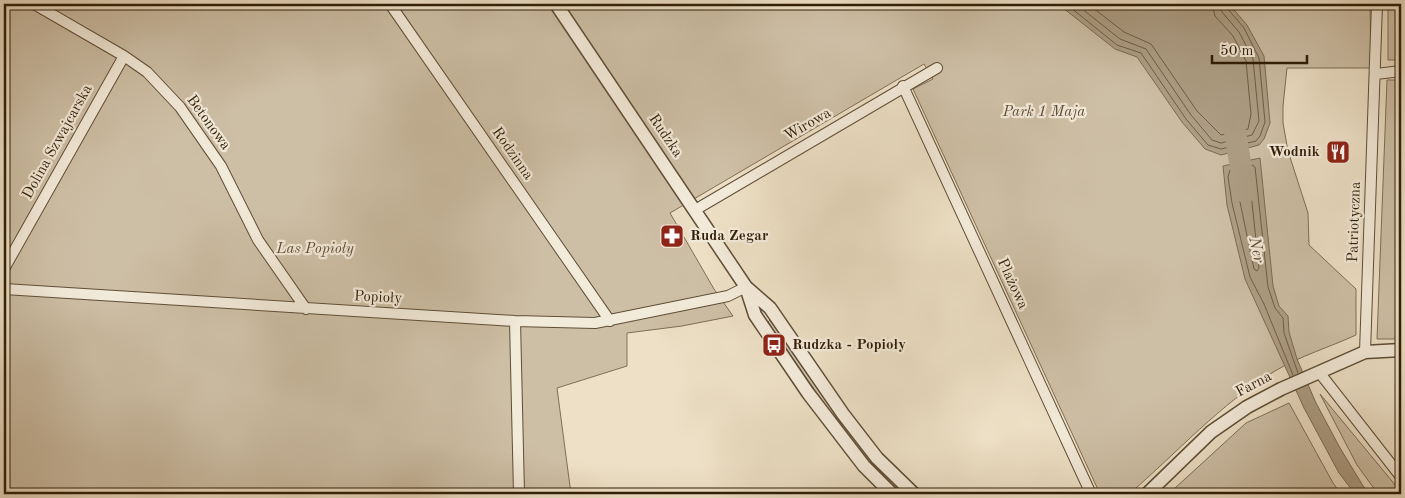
<svg xmlns="http://www.w3.org/2000/svg" width="1405" height="498" viewBox="0 0 1405 498" font-family="'Old Standard TT',serif">
  <style>
    .green { fill: #cdbfa6; stroke: #7e6e56 }
    .water { fill: #ad9e85; stroke: #7b6b53 }
    .lines { fill: none; stroke-linecap: round; stroke-linejoin: round }
    .shore { stroke: #6e5e46; stroke-width: 1 }
    .river { stroke: #ad9e85; stroke-width: 22 }
    .minor-casing { stroke: #5f4e37; stroke-width: 12 }
    .tertiary-casing { stroke: #5f4e37; stroke-width: 15 }
    .minor { stroke: #f3ebda; stroke-width: 10 }
    .tertiary { stroke: #f3ebda; stroke-width: 12 }
    .labels { text-anchor: middle; dominant-baseline: central; stroke-width: 4.5; stroke-linejoin: round; paint-order: stroke }
    .park-label { font-size: 15px; font-style: italic; fill: #5f4e37; stroke: #f3ebda }
    .street-label { font-size: 15px; fill: #301e07; stroke: #f3ebda }
    .poi-label { font-size: 15px; font-weight: bold; fill: #301e07; stroke: #f3ebda; text-anchor: start }
    .water-label { font-size: 16px; font-style: italic; fill: #5c4b33; stroke: #f3ebda }
  </style>
  <rect width="100%" height="100%" fill="#ede0c6"/>
  <filter id="stains"><feTurbulence type="fractalNoise" baseFrequency=".004" numOctaves="4"/><feColorMatrix values="0 0 0 0 .2 0 0 0 0 .09 0 0 0 0 .02 0 0 0 .5 -.17"/></filter>
  <radialGradient id="worn" r=".72"><stop offset=".6" stop-color="#630" stop-opacity="0"/><stop offset="1" stop-color="#630" stop-opacity=".3"/></radialGradient>
  <!-- green -->
  <path class="green" d="M4,4H1370L1371,68H1287L1283,106V123L1288,151L1308,213L1309,245L1356,289V335C1330,347 1300,356 1275,371C1220,404 1177,453 1129,494H1100L913,89L933,79L924,64L670,213L714,289L733,316L682,326L627,333V366L557,388L571,494H4Z
    M1388,4H1401V60H1388Z
    M1387,80H1401V339H1377Z
    M770,320C813,383 852,441 906,494H902C849,444 809,382 768,322Z
    M1320,394L1401,492V494H1378L1357,465Z
    M1289,403L1333,483L1341,494H1177L1174,489L1246,423Z"/>
  <!-- water -->
  <path class="water" d="M1058,4H1229L1247,25L1264,56L1270,123L1264,139L1259,145L1221,155L1205,149L1182,122L1137,57L1115,49Z
    M1260,158L1273,286L1279,306L1288,316L1289,332L1297,359L1316,403L1340,448L1368,494H1355L1339,473L1304,408L1245,279L1227,205L1223,166Z"/>
  <g class="lines">
    <!-- shore -->
    <path class="shore" d="M1066,4L1117,45L1141,53L1186,119L1208,145L1221,149L1256,141L1260,136L1265,122L1259,58L1244,28L1227,8L1226,4
      M1076,4L1120,39L1146,49L1191,115L1212,140L1221,143L1252,135L1259,121L1253,59L1239,32L1222,12L1220,4
      M1088,4L1124,32L1151,44L1197,111L1221,135L1248,129L1251,114L1246,61L1233,36L1215,16L1212,4
      M1247,172L1249,175L1259,268L1257,271L1254,269L1235,178L1236,175Z
      M1293,375L1264,304L1250,277L1232,203L1228,177L1230,170L1252,165L1255,167L1268,287L1275,308L1283,318L1284,333L1298,373"/>
    <!-- river -->
    <path class="river" d="M1233,120L1245,192"/>
    <!-- minor casing -->
    <g class="minor-casing">
      <path id="minor" d="M34,4L124,56L147,72L180,107L221,166L258,240L306,309
        M390,4L610,321
        M1376,74L1401,71
        M903,86L1091,494
        M695,210L937,68
        M4,269L124,56
        M4,289L515,321L595,323L728,296L746,287
        M515,321L519,494
        M1365,352L1377,4
        M1319,372L1401,477"/>
    </g>
    <!-- tertiary casing -->
    <g class="tertiary-casing">
      <path id="tertiary" d="M556,4L746,287L770,308L843,414L877,458L914,494
        M746,287L755,315L808,393L864,466L892,494
        M1147,494L1211,432L1247,407L1281,389L1365,352L1401,350"/>
    </g>
    <!-- minor -->
    <use href="#minor" class="minor"/>
    <!-- tertiary -->
    <use href="#tertiary" class="tertiary"/>
  </g>
  <!-- icons -->
  <defs>
    <g id="restaurant-square" transform="scale(1.25)"><rect x="-9" y="-9" width="18" height="18" rx="4" fill="#8f2418" stroke="#f3ebda"/><path d="M-5-6h1v4h1v-4h1v4h1v-4h1v5L-1.5 .5V6h-2V.5L-5-1ZM5-6V6H3V1.5H1.5Q1.5-4 5-6Z" fill="#fff"/></g>
    <g id="pharmacy-square" transform="scale(1.25)"><rect x="-9" y="-9" width="18" height="18" rx="4" fill="#8f2418" stroke="#f3ebda"/><path d="M-2-6h4v4h4v4h-4v4h-4v-4h-4v-4h4Z" fill="#fff"/></g>
    <g id="bus-square" transform="scale(1.25)"><rect x="-9" y="-9" width="18" height="18" rx="4" fill="#8f2418" stroke="#f3ebda"/><path d="M-5-6H5V4H4V6H2V4H-2V6H-4V4H-5ZM-3.5-4V0h7V-4ZM-3.5 1.2v1.5H-2V1.2ZM2 1.2v1.5H3.5V1.2Z" fill="#fff"/></g>
  </defs>
  <g fill-rule="evenodd">
    <use href="#restaurant-square" x="1338" y="152"/>
    <use href="#pharmacy-square" x="672" y="236"/>
    <use href="#bus-square" x="774" y="345"/>
  </g>
  <g class="labels">
    <!-- park labels -->
    <g class="park-label">
      <text x="1044" y="112">Park 1 Maja</text>
      <text x="315" y="249">Las Popioły</text>
    </g>
    <!-- street labels -->
    <g class="street-label">
      <text transform="translate(208 123) rotate(54)">Betonowa</text>
      <text transform="translate(808 125) rotate(-30)">Wirowa</text>
      <text transform="translate(665 136) rotate(56)">Rudzka</text>
      <text transform="translate(58 142) rotate(-61)">Dolina Szwajcarska</text>
      <text transform="translate(512 154) rotate(55)">Rodzinna</text>
      <text transform="translate(1355 222) rotate(-88)">Patriotyczna</text>
      <text transform="translate(1012 284) rotate(65)">Plażowa</text>
      <text transform="translate(378 298) rotate(3)">Popioły</text>
      <text transform="translate(1254 385) rotate(-28)">Farna</text>
    </g>
    <!-- poi labels -->
    <g class="poi-label">
      <text x="1320" y="152" text-anchor="end">Wodnik</text>
      <text x="690" y="236">Ruda Zegar</text>
      <text x="792" y="345">Rudzka - Popioły</text>
    </g>
    <!-- water labels -->
    <g class="water-label">
      <text transform="translate(1256 250) rotate(78)">Ner</text>
    </g>
  </g>
  <!-- margin -->
  <rect width="1405" height="498" fill="none" stroke="#ede0c6" stroke-width="20"/>
  <rect x="5" y="5" width="1395" height="488" fill="none" stroke="#301e07" stroke-width="2.5"/>
  <rect x="10" y="10" width="1385" height="478" fill="none" stroke="#301e07"/>
  <!-- scale -->
  <path d="M1212 55v8h95v-8" fill="none" stroke="#301e07" stroke-width="2.5"/>
  <text x="1220" y="55" font-size="15" fill="#301e07" stroke="#f3ebda" stroke-width="4" paint-order="stroke">50 m</text>
  <rect width="100%" height="100%" filter="url(#stains)"/>
  <rect width="100%" height="100%" fill="url(#worn)"/>
</svg>
